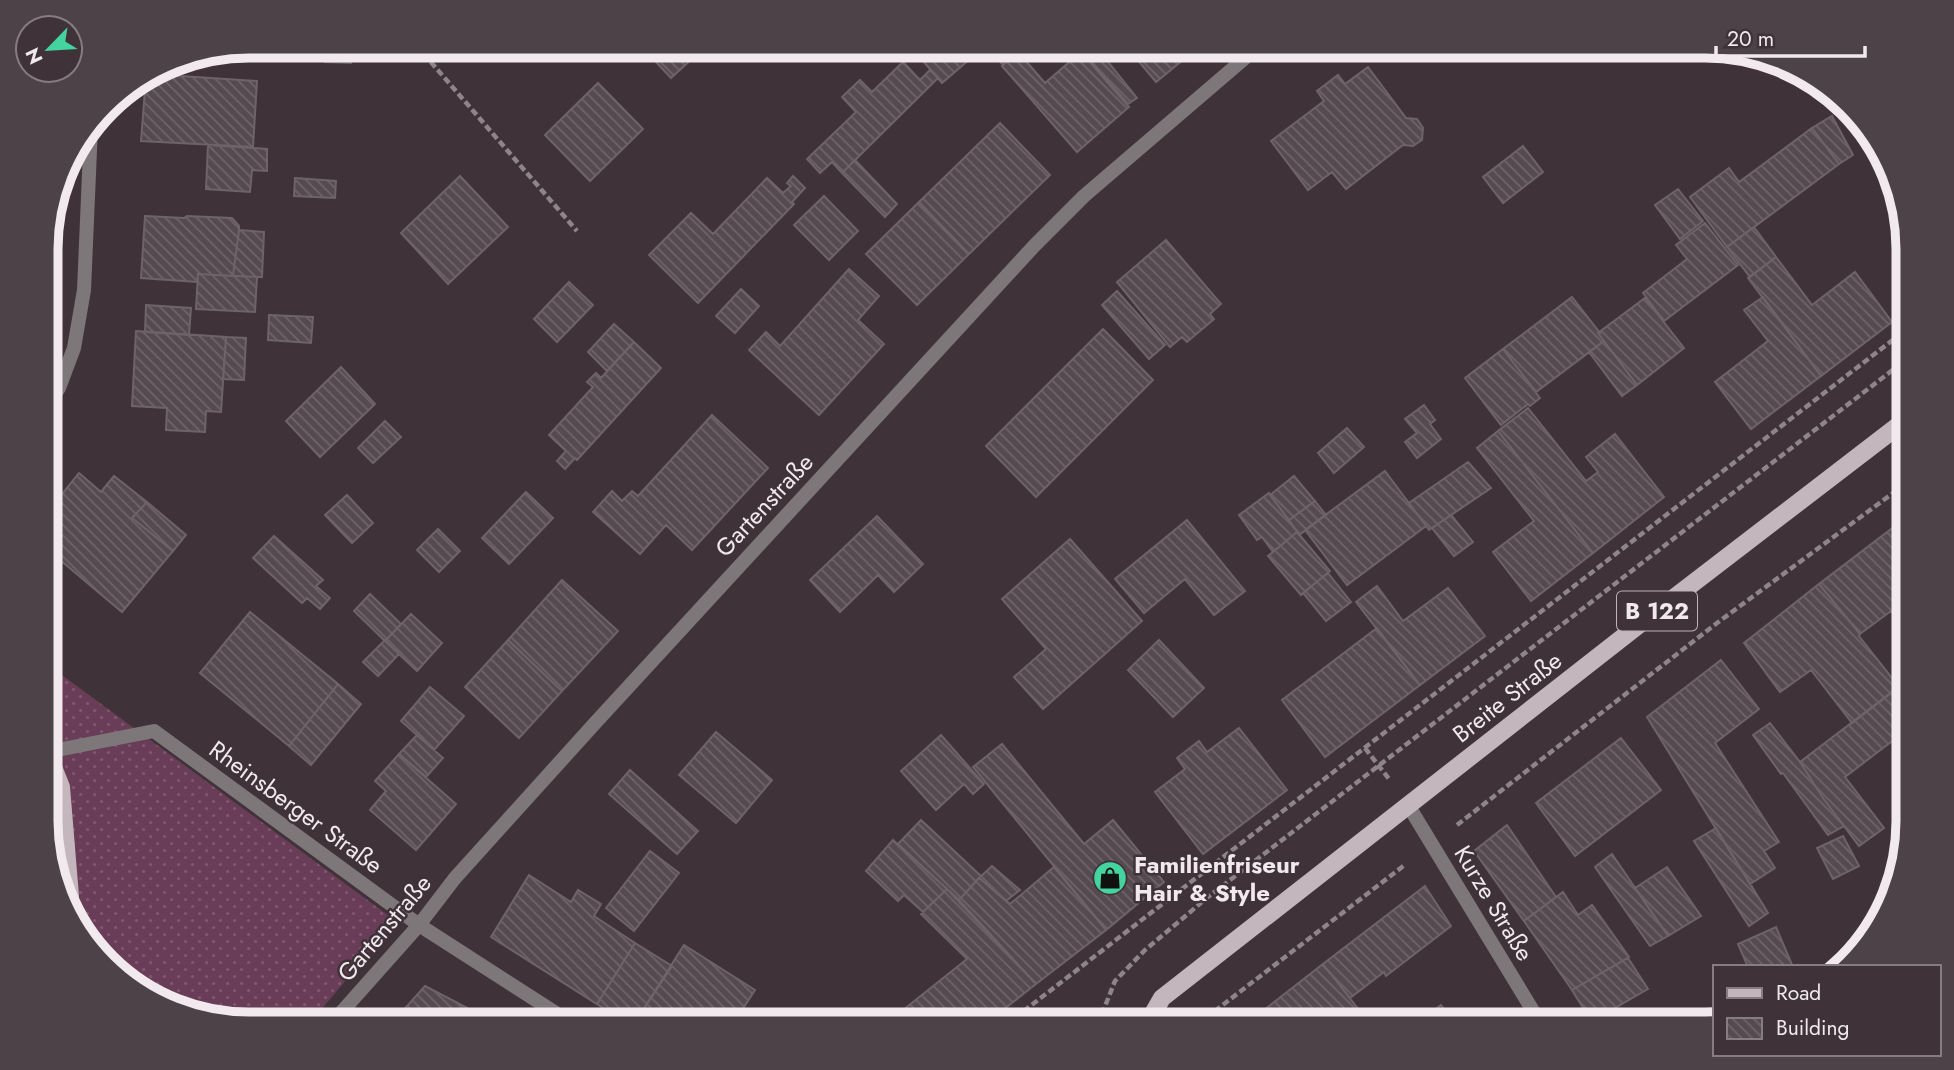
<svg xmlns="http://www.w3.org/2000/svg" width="1954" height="1070" viewBox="0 0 1954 1070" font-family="Jost,sans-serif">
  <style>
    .grass { fill: url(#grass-dots) }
    .building { fill: url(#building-back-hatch); stroke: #6f6269; stroke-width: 2 }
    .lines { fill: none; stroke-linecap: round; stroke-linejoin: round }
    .path { stroke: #8e8489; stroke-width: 4.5; stroke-dasharray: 7 3.5; stroke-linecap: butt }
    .service { stroke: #7d777a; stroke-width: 14 }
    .minor { stroke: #7d777a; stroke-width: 14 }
    .primary { stroke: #c3b6bd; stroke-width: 18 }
    .labels { text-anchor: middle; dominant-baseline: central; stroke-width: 5; stroke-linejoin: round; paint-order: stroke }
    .shield { fill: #3f3339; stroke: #bcb2b7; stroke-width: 2 }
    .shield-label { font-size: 23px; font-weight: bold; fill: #f1e9ed }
    .street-label { font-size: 24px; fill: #f1e9ed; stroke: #3f3339 }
    .poi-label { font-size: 24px; font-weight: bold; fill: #f1e9ed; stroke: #3f3339; text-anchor: start }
    .rim { fill: none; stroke: #f1e9ed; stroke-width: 9 }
  </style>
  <defs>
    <pattern id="grass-dots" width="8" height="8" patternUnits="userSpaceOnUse" patternTransform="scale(1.75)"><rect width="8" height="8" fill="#693c57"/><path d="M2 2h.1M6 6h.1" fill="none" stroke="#7f586f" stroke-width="1.8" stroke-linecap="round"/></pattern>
    <pattern id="building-back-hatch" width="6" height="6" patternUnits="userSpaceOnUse" patternTransform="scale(1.75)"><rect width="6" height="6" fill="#564a51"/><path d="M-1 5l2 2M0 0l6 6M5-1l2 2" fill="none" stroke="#6f646a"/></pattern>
  </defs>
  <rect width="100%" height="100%" fill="#3f3339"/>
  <!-- grass -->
  <path class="grass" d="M47,664L396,921L309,1024H249L158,1003L80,935L75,921L77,899L69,785L47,725Z"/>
  <!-- building -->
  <path class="building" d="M326,46H351V63L325,62Z
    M641,46H706L671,78Z
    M910,46H985L942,83Z
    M986,46H1020L1022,48L1003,65Z
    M1126,46H1200L1156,82Z
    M243,47L242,58L206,55V54Z
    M1018,52L1045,83L1081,52L1129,107L1077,152L1002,66Z
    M1101,53L1137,98L1128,104L1091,61Z
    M903,62L920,80L930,70L938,78L842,173L832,162L820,173L807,159L856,112L842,97L860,80L872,92Z
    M1368,67L1406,118L1417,119L1423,128L1422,140L1413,146L1403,145L1346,189L1332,172L1308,190L1271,141L1324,101L1317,91L1338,75L1345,84Z
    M150,74L257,81L253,147L141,141L146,77Z
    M598,83L643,129L590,181L545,135Z
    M1832,116L1853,155L1839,164L1812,128Z
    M1854,117L1874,135L1884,162L1879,165Z
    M1000,123L1050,175L969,254L919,202Z
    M1812,128L1839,164L1727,247L1690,197L1729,168L1739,182Z
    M208,145L267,149V171L252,170L250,192L206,189Z
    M1523,146L1543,172L1503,203L1483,177Z
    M855,160L897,204L885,217L842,173Z
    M460,176L508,227L448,284L401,233Z
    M793,176L805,188L792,202L794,204L698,303L649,255L691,213L713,234L767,178L783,193L791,186L787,183Z
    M295,178L336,181L335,198L294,196Z
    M1678,189L1703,221L1680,239L1655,205Z
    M824,196L858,231L829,260L794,225Z
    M919,202L969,254L917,305L866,254Z
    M145,216L184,218L187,216L232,218L239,226V230L233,276L198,274L197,282L141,278Z
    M1705,223L1738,265L1664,321L1643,293L1687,259L1676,245Z
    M1754,227L1776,257L1750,277L1727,247Z
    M239,230L264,232L262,277L233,276Z
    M1166,240L1221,304L1210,314L1214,319L1187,342L1182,337L1170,347L1117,282Z
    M1776,257L1812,305L1855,272L1892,322L1821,376L1748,278Z
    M849,269L879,296L858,320L884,344L819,415L749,350L766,332L780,346Z
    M198,274L257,277L255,312L196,309Z
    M569,282L593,305L557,342L534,319Z
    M741,289L759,306L735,333L716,316Z
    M1117,291L1165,345L1149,359L1102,305Z
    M1572,297L1600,333H1598L1604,341L1536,392L1503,349Z
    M1763,297L1821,376L1751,429L1715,382L1768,341L1744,310Z
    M1645,298L1684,348L1637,385L1598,333Z
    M146,305L191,308L189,335L145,332Z
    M269,315L313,317L311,343L268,340Z
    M614,324L634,342L607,371L588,352Z
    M1103,329L1153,380L1036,497L986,446Z
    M136,331L226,337L221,412L206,411L205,432L166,430L167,408L132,406Z
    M226,337L246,338L244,380L223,379Z
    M1604,341L1637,385L1622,396L1589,352Z
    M634,342L661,368L577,460L575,458L565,469L557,461L566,451L549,435L593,387L587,382L596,373L601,378Z
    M1503,349L1540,398L1530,406L1528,404L1501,425L1465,378Z
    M341,367L375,404L320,457L286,421Z
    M1424,405L1435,420L1430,424L1441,439L1417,458L1405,442L1417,433L1405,419Z
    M1528,408L1586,481L1598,472L1586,457L1615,434L1664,497L1593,553L1498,431Z
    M712,415L768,468L692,550L666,525L640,554L593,512L612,491L622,501L632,491L638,496Z
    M385,421L401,437L373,463L358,448Z
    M1347,428L1364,447L1334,473L1318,453Z
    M1498,431L1593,553L1531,601L1493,552L1534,521L1477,448Z
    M1468,462L1491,488L1429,530L1409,503Z
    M1385,471L1426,526L1347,585L1305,530Z
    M79,473L101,492L114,476L147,502L132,518L173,551L122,612L47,549V513Z
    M1294,476L1315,501L1289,520L1270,495Z
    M526,492L553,518L509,564L482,538Z
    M1269,493L1297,532L1273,552L1262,537L1257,540L1239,515Z
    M347,495L373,523L352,543L325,515Z
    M1315,501L1326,515L1299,535L1289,520Z
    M147,502L186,535L173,551L132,518Z
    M1451,515L1473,542L1454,556L1432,528Z
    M877,516L923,564L894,592L878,575L840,612L810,580Z
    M1187,520L1245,591L1214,615L1185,579L1144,613L1115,579Z
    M1903,520L1908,526V626L1905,628L1891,611L1860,634L1819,584Z
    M438,529L460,551L439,572L417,550Z
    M1297,532L1330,571L1301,595L1268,556Z
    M274,536L323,580L316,586L330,598L320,609L307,598L302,603L253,558Z
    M1070,539L1142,621L1043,709L1014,677L1046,649L1002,599Z
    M1328,573L1351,602L1326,621L1303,593Z
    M562,580L618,631L562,691L508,640Z
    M1819,584L1860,634L1859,636L1899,687L1852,723L1811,670L1780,692L1744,643Z
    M1377,586L1403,621L1448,588L1485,636L1420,685L1356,602Z
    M370,594L401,624L385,641L354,611Z
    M250,612L338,684L289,746L200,673Z
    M411,614L442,643L417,671L385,641Z
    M1377,628L1420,685L1325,757L1282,700Z
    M385,640L399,654L378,676L363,662Z
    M508,640L562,691L519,738L465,687Z
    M1159,640L1204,688L1173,717L1128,670Z
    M1721,660L1759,709L1715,743L1779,842L1764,851L1775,868L1750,884L1647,717Z
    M338,684L361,704L311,765L289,746Z
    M1901,685L1908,694V729L1845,777L1884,828L1859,846L1823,798L1800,762Z
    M430,687L464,716L434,750L401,721Z
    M1770,723L1800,762L1823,798L1844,826L1828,835L1783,773L1781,774L1753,735Z
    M1239,728L1287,790L1203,854L1155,792L1185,769L1177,758L1199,741L1207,752Z
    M716,732L772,780L736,823L679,775Z
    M417,735L443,758L426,777L399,754Z
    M941,735L984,784L973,794L964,784L936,810L901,771Z
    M1621,738L1661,790L1575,856L1536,803Z
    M1002,744L1084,844L1113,820L1164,882L1106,930L973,767Z
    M399,754L456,804L416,850L370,810L386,791L375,781Z
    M630,770L698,831L677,854L609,794Z
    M921,820L981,876L959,900L898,844Z
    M1507,825L1556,897L1524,921L1474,851Z
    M1716,828L1768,913L1749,926L1694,841Z
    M1843,836L1859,866L1833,879L1817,848Z
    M893,840L947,889L923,912L904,895L898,901L866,871Z
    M650,851L679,873L634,931L606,908Z
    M1612,854L1668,936L1650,946L1595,867Z
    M992,866L1020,890L1006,901L979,878Z
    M1054,867L1106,930L1036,984L959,900L979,878L1010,904Z
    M1667,867L1701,916L1668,936L1635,888Z
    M529,875L571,902L578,890L601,904L594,916L635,943L597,1004L491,937Z
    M1425,886L1451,926L1386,976L1384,972L1350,998L1323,964Z
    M947,889L1036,984L985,1024H909L898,1014L967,959L921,914Z
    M1563,892L1578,915L1592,905L1629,957L1572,990L1524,921Z
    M1776,927L1793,967H1748L1738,944Z
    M635,943L672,966L634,1024H628L597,1004Z
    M684,945L755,990L733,1024H634Z
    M1628,958L1648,989L1594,1020L1592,1018L1590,1019L1572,990Z
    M1323,964L1370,1024H1246Z
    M425,986L498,1024H391Z
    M1441,1005L1456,1024H1430L1425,1018Z"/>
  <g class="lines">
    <!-- path -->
    <path class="path" d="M417,46L577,231
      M1365,748L1389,779
      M1457,825L1717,623L1908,482
      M1007,1024L1907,329
      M1098,1024L1115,981L1145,950L1208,897L1907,359
      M1198,1024L1406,864"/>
    <!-- service -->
    <path class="service" d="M1408,805L1541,1024
      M419,925L573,1024"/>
    <!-- minor -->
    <path class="minor" d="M46,408L59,388L74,348L84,290L91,127
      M47,752L154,731L419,925
      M331,1024L419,925L455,878L596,722L1034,246L1084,196L1259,46"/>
    <!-- primary -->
    <path class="primary" d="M47,752L61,787L70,896L69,905
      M1147,1024L1162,998L1636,627L1907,419"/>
  </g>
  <!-- icons -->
  <defs>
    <g id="shop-disc" transform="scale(1.75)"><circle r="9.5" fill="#44d49f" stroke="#3f3339"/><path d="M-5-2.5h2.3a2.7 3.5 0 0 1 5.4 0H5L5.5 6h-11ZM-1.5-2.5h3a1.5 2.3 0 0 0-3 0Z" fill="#111"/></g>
  </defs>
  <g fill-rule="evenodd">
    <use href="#shop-disc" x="1110" y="878"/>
  </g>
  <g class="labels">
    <!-- shield labels -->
    <rect class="shield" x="1617" y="591.5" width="80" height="39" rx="5"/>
    <g class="shield-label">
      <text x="1657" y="611">B 122</text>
    </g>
    <!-- street labels -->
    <g class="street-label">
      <text transform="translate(764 505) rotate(-47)">Gartenstraße</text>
      <text transform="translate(1507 697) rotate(-38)">Breite Straße</text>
      <text transform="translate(296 807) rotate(36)">Rheinsberger Straße</text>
      <text transform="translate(1494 903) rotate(59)">Kurze Straße</text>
      <text transform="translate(384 928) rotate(-50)">Gartenstraße</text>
    </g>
    <!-- poi labels -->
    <g class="poi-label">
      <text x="1134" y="864">Familienfriseur<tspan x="1134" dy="28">Hair &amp; Style</tspan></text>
    </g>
  </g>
  <!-- crop -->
  <path d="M0 0H1954V1070H0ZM249 58H1705A191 191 0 0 1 1896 249V821A191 191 0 0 1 1705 1012H249A191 191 0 0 1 58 821V249A191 191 0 0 1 249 58Z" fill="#4d4247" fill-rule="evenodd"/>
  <path class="rim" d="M249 58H1705A191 191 0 0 1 1896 249V821A191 191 0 0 1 1705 1012H249A191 191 0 0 1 58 821V249A191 191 0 0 1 249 58Z"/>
  <!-- legend -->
  <rect x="1713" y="965" width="228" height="91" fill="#3f3339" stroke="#867c81" stroke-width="2"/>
  <rect x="1727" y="988" width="35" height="10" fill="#c3b6bd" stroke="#867c81" stroke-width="2"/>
  <text x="1776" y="1000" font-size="21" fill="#f1e9ed">Road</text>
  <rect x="1727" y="1018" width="35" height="21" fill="url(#building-back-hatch)" stroke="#867c81" stroke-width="2"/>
  <text x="1776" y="1035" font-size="21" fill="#f1e9ed">Building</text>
  <!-- north arrow -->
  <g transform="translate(49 49) rotate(245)"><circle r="33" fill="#3f3339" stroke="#867c81" stroke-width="2"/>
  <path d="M0-5L12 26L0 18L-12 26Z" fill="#44d49f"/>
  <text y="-10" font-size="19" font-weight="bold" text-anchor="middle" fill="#f1e9ed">N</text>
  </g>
  <!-- scale -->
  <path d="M1716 46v10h149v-10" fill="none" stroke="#f1e9ed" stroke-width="3.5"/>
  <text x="1727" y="46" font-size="21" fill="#f1e9ed" stroke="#3f3339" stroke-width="5" paint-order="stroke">20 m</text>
</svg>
